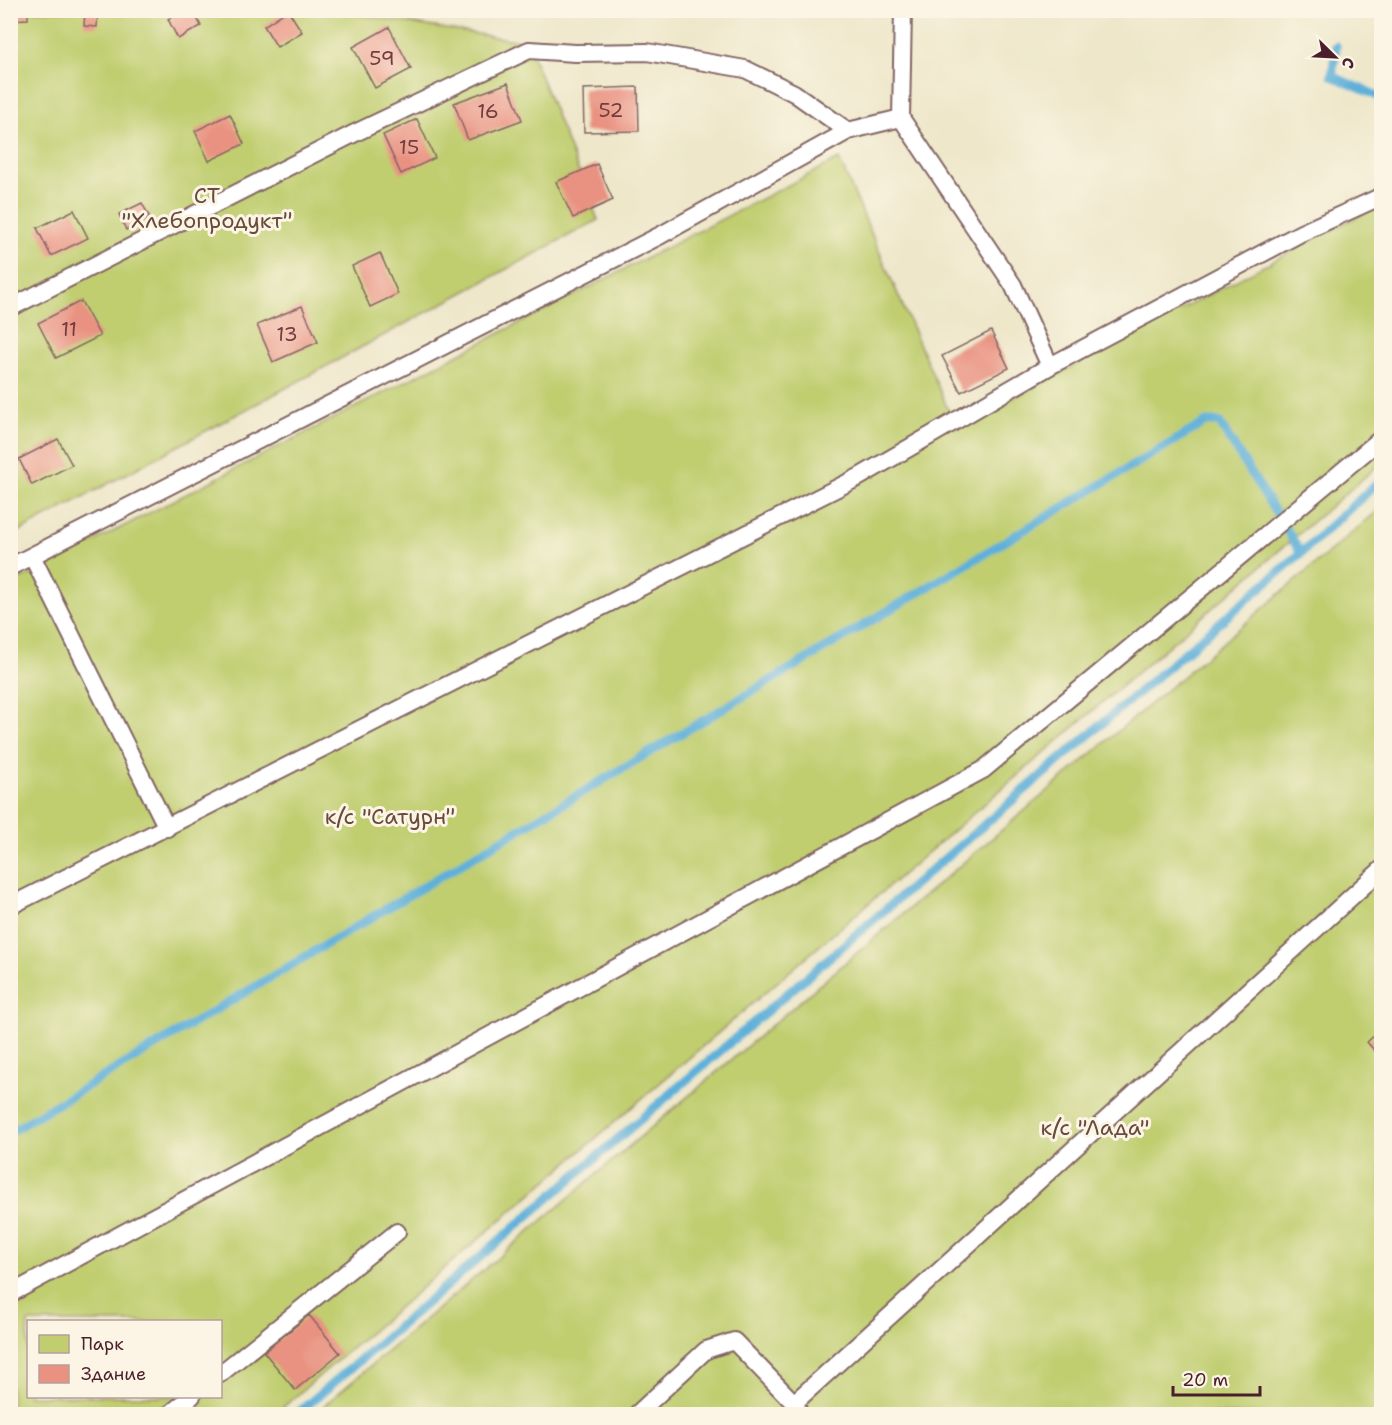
<svg xmlns="http://www.w3.org/2000/svg" width="1392" height="1425" viewBox="0 0 1392 1425" font-family="'Shantell Sans',sans-serif">
  <style>
    .green { fill: #c0ce70; stroke: #85764e; stroke-width: 1.5; fill-rule: evenodd }
    .lines { fill: none; stroke-linecap: round; stroke-linejoin: round }
    .stream { stroke: #5eb0d9; stroke-width: 9 }
    .building { fill: #e99281 }
    .lane-casing { stroke: #836563; stroke-width: 20 }
    .lane { stroke: #fff; stroke-width: 16 }
    .labels { text-anchor: middle; dominant-baseline: central; stroke-width: 6; stroke-linejoin: round; paint-order: stroke }
    .number-label { font-size: 20px; fill: #723c40 }
    .park-label { font-size: 22px; fill: #684b3c; stroke: #fcf5e5 }
  </style>
  <rect width="100%" height="100%" fill="#fcf5e5"/>
  <filter id="ink" filterUnits="userSpaceOnUse"><feTurbulence type="fractalNoise" baseFrequency=".0167" numOctaves="2"/><feDisplacementMap in="SourceGraphic" scale="12" xChannelSelector="R" yChannelSelector="G"/><feConvolveMatrix kernelMatrix="1 2 1 2 8 2 1 2 1" color-interpolation-filters="sRGB"/></filter>
  <filter id="wash" filterUnits="userSpaceOnUse"><feTurbulence type="fractalNoise" baseFrequency=".008" numOctaves="4" result="noise"/><feDisplacementMap in="SourceGraphic" scale="24" xChannelSelector="R" yChannelSelector="G"/><feGaussianBlur stdDeviation="1.35" result="paint"/><feColorMatrix in="noise" values="0 0 0 0 0 0 0 0 0 0 0 0 0 0 0 0 0 1.4 0 .05"/><feComposite in="paint" operator="in"/></filter>
  <g filter="url(#wash)">
    <rect width="100%" height="100%" fill="#eee7ca"/>
    <!-- green -->
    <path class="green" d="M11,11H334L527,42L598,220L11,536Z
      M839,159L956,428L1381,204V463L275,1414H11V584ZM28,1322H220V1396H28Z
      M1381,508V1414H314Z"/>
    <g class="lines">
      <!-- stream -->
      <path class="stream" d="M1336,46L1332,76L1382,98
        M10,1132L1206,422H1219L1301,553L1382,479
        M297,1414L1301,553"/>
    </g>
    <g id="blocks">
      <!-- building -->
      <path class="building" d="M10,10H28V19L10,20Z
        M85,10H98L97,27L84,26Z
        M184,10H193L201,26L178,39L168,19Z
        M288,10L302,32L277,47L264,26Z
        M389,27L411,69L375,88L353,47Z
        M508,83L522,120L468,140L454,103Z
        M638,87L639,131L584,132L583,89Z
        M230,114L244,144L209,161L195,131Z
        M417,119L435,158L401,174L383,135Z
        M597,164L613,200L573,218L556,182Z
        M142,203L150,218L126,230L119,214Z
        M74,210L88,238L51,256L37,228Z
        M380,253L398,294L370,307L352,266Z
        M81,301L100,336L56,358L38,323Z
        M302,306L318,342L273,362L257,325Z
        M991,331L1009,368L961,392L942,356Z
        M58,439L72,465L32,485L19,459Z
        M1382,1029V1059L1367,1042Z
        M309,1315L340,1353L295,1390L264,1352Z"/>
    </g>
  </g>
  <g filter="url(#ink)">
    <use href="#blocks" fill-opacity="0" stroke="#836563" stroke-width="1.5"/>
    <g class="lines">
      <!-- lane casing -->
      <g class="lane-casing">
        <path id="lane" d="M848,131L901,118L903,10
          M10,308L355,133L529,50L575,53L647,52L745,69L794,93L848,131L661,235L10,567
          M1050,366L1301,233L1382,196
          M32,556L167,828
          M10,906L859,477L1050,366L1013,285L901,118
          M10,1294L983,770L1382,438
          M220,1374L397,1232
          M170,1414L192,1396
          M637,1414L706,1350L734,1341L794,1403
          M800,1414L794,1403L1382,869"/>
      </g>
      <!-- lane -->
      <use href="#lane" class="lane"/>
    </g>
  </g>
  <g class="labels">
    <!-- number labels -->
    <g class="number-label">
      <text x="382" y="58">59</text>
      <text x="611" y="110">52</text>
      <text x="488" y="111">16</text>
      <text x="409" y="147">15</text>
      <text x="69" y="329">11</text>
      <text x="287" y="334">13</text>
    </g>
    <!-- park labels -->
    <g class="park-label">
      <text x="207" y="195">СТ<tspan x="207" dy="25">"Хлебопродукт"</tspan></text>
      <text x="390" y="816">к/с "Сатурн"</text>
      <text x="1095" y="1127">к/с "Лада"</text>
    </g>
  </g>
  <!-- margin -->
  <rect width="1392" height="1425" fill="none" stroke="#fcf5e5" stroke-width="36"/>
  <!-- legend -->
  <rect x="27" y="1320" width="195" height="78" fill="#fcf5e5" stroke="#b59f9b" stroke-width="1.5"/>
  <rect x="39" y="1335" width="30" height="18" fill="#c0ce70" stroke="#b59f9b" stroke-width="1.5"/>
  <text x="81" y="1350" font-size="18" fill="#4a1f2b">Парк</text>
  <rect x="39" y="1365" width="30" height="18" fill="#e99281" stroke="#b59f9b" stroke-width="1.5"/>
  <text x="81" y="1380" font-size="18" fill="#4a1f2b">Здание</text>
  <!-- north arrow -->
  <g transform="translate(1335 57) rotate(114)" stroke="#fcf5e5" stroke-width="4.5" paint-order="stroke">
  <path d="M0-4.5L10 22L0 15L-10 22Z" fill="#4a1f2b"/>
  <text y="-9" font-size="16" font-weight="bold" text-anchor="middle" fill="#4a1f2b">С</text>
  </g>
  <!-- scale -->
  <path d="M1173 1386v9h87v-9" fill="none" stroke="#4a1f2b" stroke-width="3"/>
  <text x="1182" y="1386" font-size="18" fill="#4a1f2b" stroke="#fcf5e5" stroke-width="4.5" paint-order="stroke">20 m</text>
</svg>
